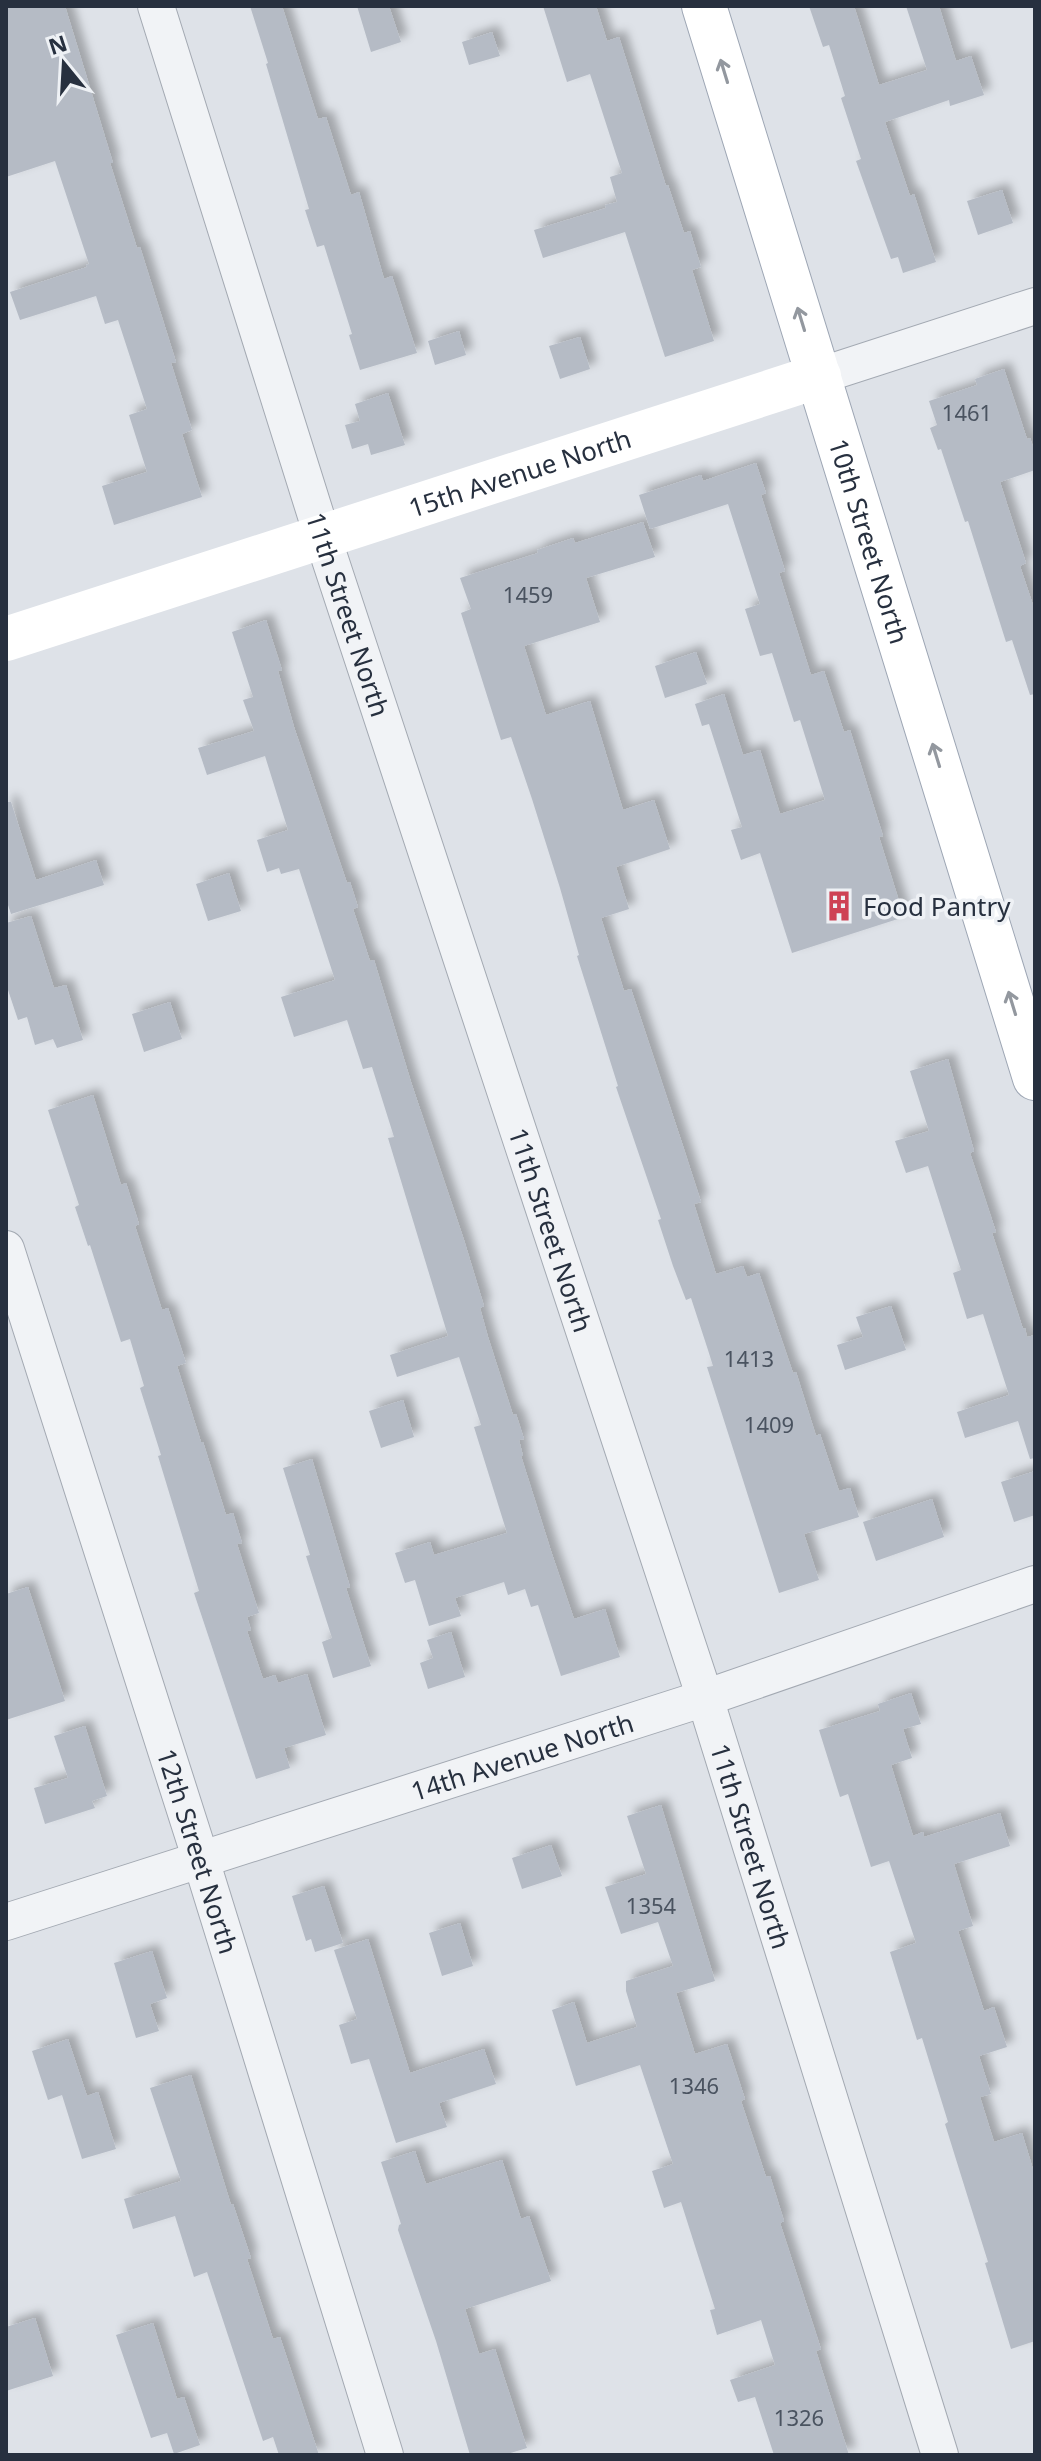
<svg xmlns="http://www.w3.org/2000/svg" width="1041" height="2461" viewBox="0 0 1041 2461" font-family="'Noto Sans',sans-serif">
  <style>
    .building { fill: #b5bbc5; filter: url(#shadow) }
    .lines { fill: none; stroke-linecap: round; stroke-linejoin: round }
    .street-casing { stroke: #a3a9b2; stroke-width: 38 }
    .primary-casing { stroke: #9da6b4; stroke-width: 46 }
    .street { stroke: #f1f3f6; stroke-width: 36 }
    .secondary { stroke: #fff; stroke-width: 44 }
    .primary { stroke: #fff; stroke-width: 44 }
    .oneway { stroke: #93989f }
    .labels { text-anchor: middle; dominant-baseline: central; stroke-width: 7; stroke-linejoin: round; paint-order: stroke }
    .number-label { font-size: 22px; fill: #4a5360 }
    .street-label { font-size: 26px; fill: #27303f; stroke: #eef1f5 }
    .poi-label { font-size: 26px; fill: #27303f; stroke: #eef1f5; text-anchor: start }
  </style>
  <defs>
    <filter id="shadow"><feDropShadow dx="7" dy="-7" stdDeviation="4" flood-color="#0004"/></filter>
  </defs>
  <rect width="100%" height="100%" fill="#dee2e8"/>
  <!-- building -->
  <path class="building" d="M6,6H65L113,163H110L137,248L140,247L176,362L171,363L192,430L182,434L202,497L114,525L102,486L147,472L129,415L147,409L118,320L105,324L96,296L20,320L10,292L87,267L86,265L89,264L55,161L6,177Z
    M250,6H282L318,119L326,117L351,195L359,192L384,279L392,276L417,353L360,370L349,335L352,334L324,245L317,247L305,210L309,209L266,64L268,63Z
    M357,6H389L401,42L371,52Z
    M543,6H596L607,41L619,37L666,186L668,185L684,233L690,231L701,267L692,270L714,341L665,357L625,232L543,258L534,230L606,208L605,205L617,202L610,177L622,173L590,74L567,82Z
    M809,6H854L879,85L927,70L906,6H939L956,61L971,56L984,95L950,106L949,100L885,122L910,196L914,194L936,262L903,273L898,257L891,259L856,161L861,159L841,98L845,96L829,45L823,47Z
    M492,32L500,56L469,65L462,42Z
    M1002,190L1013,223L978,235L967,201Z
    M459,331L466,355L435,365L428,341Z
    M580,337L590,369L560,379L549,346Z
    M1004,369L1027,439L1030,438L1035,452V470L1000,482L1026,563L1020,566L1035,611V694L1030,695L1012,640L1006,642L968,521L965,522L941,449L938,450L930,428L937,425L929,401L977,385L975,379Z
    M388,393L405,445L371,455L368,444L352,449L345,425L360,421L355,404Z
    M756,463L766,493L761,495L785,571L779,573L811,675L824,671L844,732L850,730L883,836L879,837L904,917L792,953L760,853L741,860L731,830L742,827L709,724L702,726L695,704L724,694L743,755L760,750L780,814L825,800L800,720L794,722L772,653L760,656L745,609L760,604L728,504L650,529L639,495L701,475L703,481Z
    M643,522L655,557L586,578L600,622L524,646L546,715L590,701L623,810L654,800L670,849L616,867L629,909L601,918L624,991L631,989L681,1140L701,1202L694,1204L716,1274L743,1266L747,1277L759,1273L793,1373L796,1372L816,1436L820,1434L839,1491L850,1488L859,1517L804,1534L819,1580L779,1593L707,1367L713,1366L708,1350L691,1298L686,1300L673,1266L658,1220L661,1219L616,1087L618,1086L577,956L579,955L560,888L532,799L511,737L501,740L461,613L471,609L460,578L538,553L537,550L573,538L575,543Z
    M266,620L282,670L278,671L294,727L347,883L350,882L358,907L353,909L370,961L374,960L411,1082L464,1240L484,1306L480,1308L488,1337L513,1415L516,1414L524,1439L519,1440L523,1456H521L551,1551L574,1619L605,1609L620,1657L561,1676L538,1605L531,1607L525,1589L508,1595L504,1582L455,1598L461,1616L429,1626L415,1580L405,1583L395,1553L430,1542L434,1555L507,1533L474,1427L481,1425L459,1357L397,1377L390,1355L448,1336L388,1138L394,1137L372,1067L363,1069L347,1020L294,1037L281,997L335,980L299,869L281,874L279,868L267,872L257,840L288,830L265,756L207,775L198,748L254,731L243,700L253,697L232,632Z
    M696,652L707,684L665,698L655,666Z
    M6,802H11L36,880L96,860L104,885L11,914L6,899Z
    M229,873L241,911L208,921L196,884Z
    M31,916L54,988L66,985L83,1040L57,1048L53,1039L35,1045L27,1017L18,1020L6,984V923Z
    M170,1002L182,1039L144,1052L132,1014Z
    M948,1059L974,1151L970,1153L996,1232L992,1233L1023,1329L1025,1328L1027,1337L1035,1335V1458L1030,1459L1018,1421L965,1438L957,1412L1009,1395L983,1314L967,1319L953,1273L961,1270L928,1166L906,1173L895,1141L929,1131L910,1071Z
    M93,1095L121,1185L126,1183L139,1224L135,1226L162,1310L168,1308L186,1363L177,1366L201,1442H203L226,1515L233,1513L242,1543L237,1544L259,1613L247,1617L251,1630L247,1631L263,1679L275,1675L278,1683L307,1674L326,1735L284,1748L290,1768L256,1779L194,1593L199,1591L158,1456L161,1455L140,1388L144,1386L130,1339L121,1342L90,1245L88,1246L75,1207L79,1205L48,1110Z
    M891,1306L906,1350L845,1370L837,1345L863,1337L856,1317Z
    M403,1400L414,1437L381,1448L369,1411Z
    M312,1459L350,1587L346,1588L371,1666L333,1678L322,1642L332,1638L306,1556L310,1555L283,1468Z
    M1035,1471V1515L1014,1522L1001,1482Z
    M932,1499L944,1537L876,1561L863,1522Z
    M28,1587L65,1701L6,1720V1594Z
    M451,1632L465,1677L428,1689L420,1663L433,1658L427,1640Z
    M911,1693L921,1724L903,1729L912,1758L891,1765L913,1836L923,1832L924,1837L1000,1813L1010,1846L954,1864L973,1926L958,1931L984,2011L994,2007L1007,2047L979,2056L991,2094L980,2097L994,2142L1022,2133L1035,2176V2341L1011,2349L985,2263L988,2262L945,2124L948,2122L922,2038L917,2040L890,1952L916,1943L889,1861L871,1867L848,1794L840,1797L819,1730L880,1711L878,1704Z
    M85,1726L107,1796L92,1801L95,1808L45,1824L34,1788L68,1778L54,1736Z
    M661,1805L715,1981L676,1993L695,2054L727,2044L745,2099L741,2101L766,2177L770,2176L784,2221L780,2223L821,2349L816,2351L849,2455H774L755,2397L738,2402L730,2380L775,2365L761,2320L717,2335L710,2310L715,2309L681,2202L664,2208L652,2171L673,2164L640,2065L576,2086L552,2010L574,2002L587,2043L637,2027L626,1991V1981L673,1966L658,1922L621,1934L605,1887L646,1874L627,1816Z
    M551,1845L562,1876L522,1889L512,1858Z
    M324,1886L343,1943L315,1952L311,1939L306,1941L292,1896Z
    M460,1923L473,1966L442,1976L429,1933Z
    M368,1939L410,2073L484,2049L496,2084L439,2103L447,2127L396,2143L369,2059L351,2064L339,2025L357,2019L334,1950Z
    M152,1951L167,1998L150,2004L159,2031L136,2038L114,1963Z
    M68,2039L87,2096L98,2092L116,2149L82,2159L62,2095L48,2100L32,2051Z
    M191,2075L231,2205L233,2204L251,2258L247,2259L273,2339L280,2337L319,2455H279L273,2437L263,2441L207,2272L194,2277L175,2216L133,2229L124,2199L181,2181L150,2088Z
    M415,2151L426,2184L502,2160L521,2219L529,2216L551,2281L465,2309L479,2354L495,2349L527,2448L504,2455H470L436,2341L398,2230L399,2225L401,2224L381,2162Z
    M35,2318L53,2376L6,2391V2327Z
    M153,2323L177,2399L184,2397L200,2445L174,2454L167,2433L151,2438L116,2335Z"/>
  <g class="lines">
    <!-- street casing -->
    <g class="street-casing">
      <g id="street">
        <path id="s1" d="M156,6L322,535L705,1698L940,2455"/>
        <path d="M819,376L1035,306"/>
        <path id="s2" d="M6,1249L201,1860L385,2455"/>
        <path id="s3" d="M6,1922L705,1698L1035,1584"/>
      </g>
    </g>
    <!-- primary casing -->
    <g class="primary-casing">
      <g id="primary">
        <path id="s5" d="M704,6L1035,1078"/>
      </g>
    </g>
    <!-- street -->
    <use href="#street" class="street"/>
    <!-- secondary -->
    <path class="secondary" id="s4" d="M6,639L819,376"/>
    <!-- primary -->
    <use href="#primary" class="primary"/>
  </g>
  <!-- one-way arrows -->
  <defs><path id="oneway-shaft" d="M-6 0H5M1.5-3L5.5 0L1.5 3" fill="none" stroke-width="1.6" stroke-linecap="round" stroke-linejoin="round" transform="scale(2)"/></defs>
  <g class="oneway">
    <use href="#oneway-shaft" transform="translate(724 71) rotate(-107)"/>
    <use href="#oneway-shaft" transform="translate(801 319) rotate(-107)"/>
    <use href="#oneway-shaft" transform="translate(936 755) rotate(-107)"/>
    <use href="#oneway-shaft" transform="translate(1012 1003) rotate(-107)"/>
  </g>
  <!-- icons -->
  <defs>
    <g id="building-bare" transform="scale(2.4)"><path d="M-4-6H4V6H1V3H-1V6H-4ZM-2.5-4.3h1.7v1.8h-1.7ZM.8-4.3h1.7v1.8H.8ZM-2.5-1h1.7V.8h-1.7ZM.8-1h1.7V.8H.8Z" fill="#ce4255" stroke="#eef1f5" stroke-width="2.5" paint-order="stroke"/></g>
  </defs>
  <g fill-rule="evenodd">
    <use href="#building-bare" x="839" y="906"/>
  </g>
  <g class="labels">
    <!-- number labels -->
    <g class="number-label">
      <text x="967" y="412">1461</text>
      <text x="528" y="594">1459</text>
      <text x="749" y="1358">1413</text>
      <text x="769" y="1424">1409</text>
      <text x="651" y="1905">1354</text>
      <text x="694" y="2085">1346</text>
      <text x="799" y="2417">1326</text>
    </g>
    <!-- street labels -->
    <g class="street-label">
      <text stroke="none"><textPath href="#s4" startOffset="540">15th Avenue North</textPath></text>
      <text stroke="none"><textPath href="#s5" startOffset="560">10th Street North</textPath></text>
      <text stroke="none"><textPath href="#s1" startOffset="638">11th Street North</textPath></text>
      <text stroke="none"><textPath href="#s1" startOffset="1286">11th Street North</textPath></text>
      <text stroke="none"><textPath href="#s3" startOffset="542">14th Avenue North</textPath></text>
      <text stroke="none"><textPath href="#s1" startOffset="1934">11th Street North</textPath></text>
      <text stroke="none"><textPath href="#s2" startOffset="632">12th Street North</textPath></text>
    </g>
    <!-- poi labels -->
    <g class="poi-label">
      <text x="863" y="906">Food Pantry</text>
    </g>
  </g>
  <!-- border -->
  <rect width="1041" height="2461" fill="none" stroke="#27303f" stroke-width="16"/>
  <!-- north arrow -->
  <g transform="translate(64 64) rotate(342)" stroke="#eef1f5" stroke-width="6" paint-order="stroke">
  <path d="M0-6L14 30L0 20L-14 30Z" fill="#27303f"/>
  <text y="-12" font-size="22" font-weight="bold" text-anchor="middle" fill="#27303f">N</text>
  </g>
</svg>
